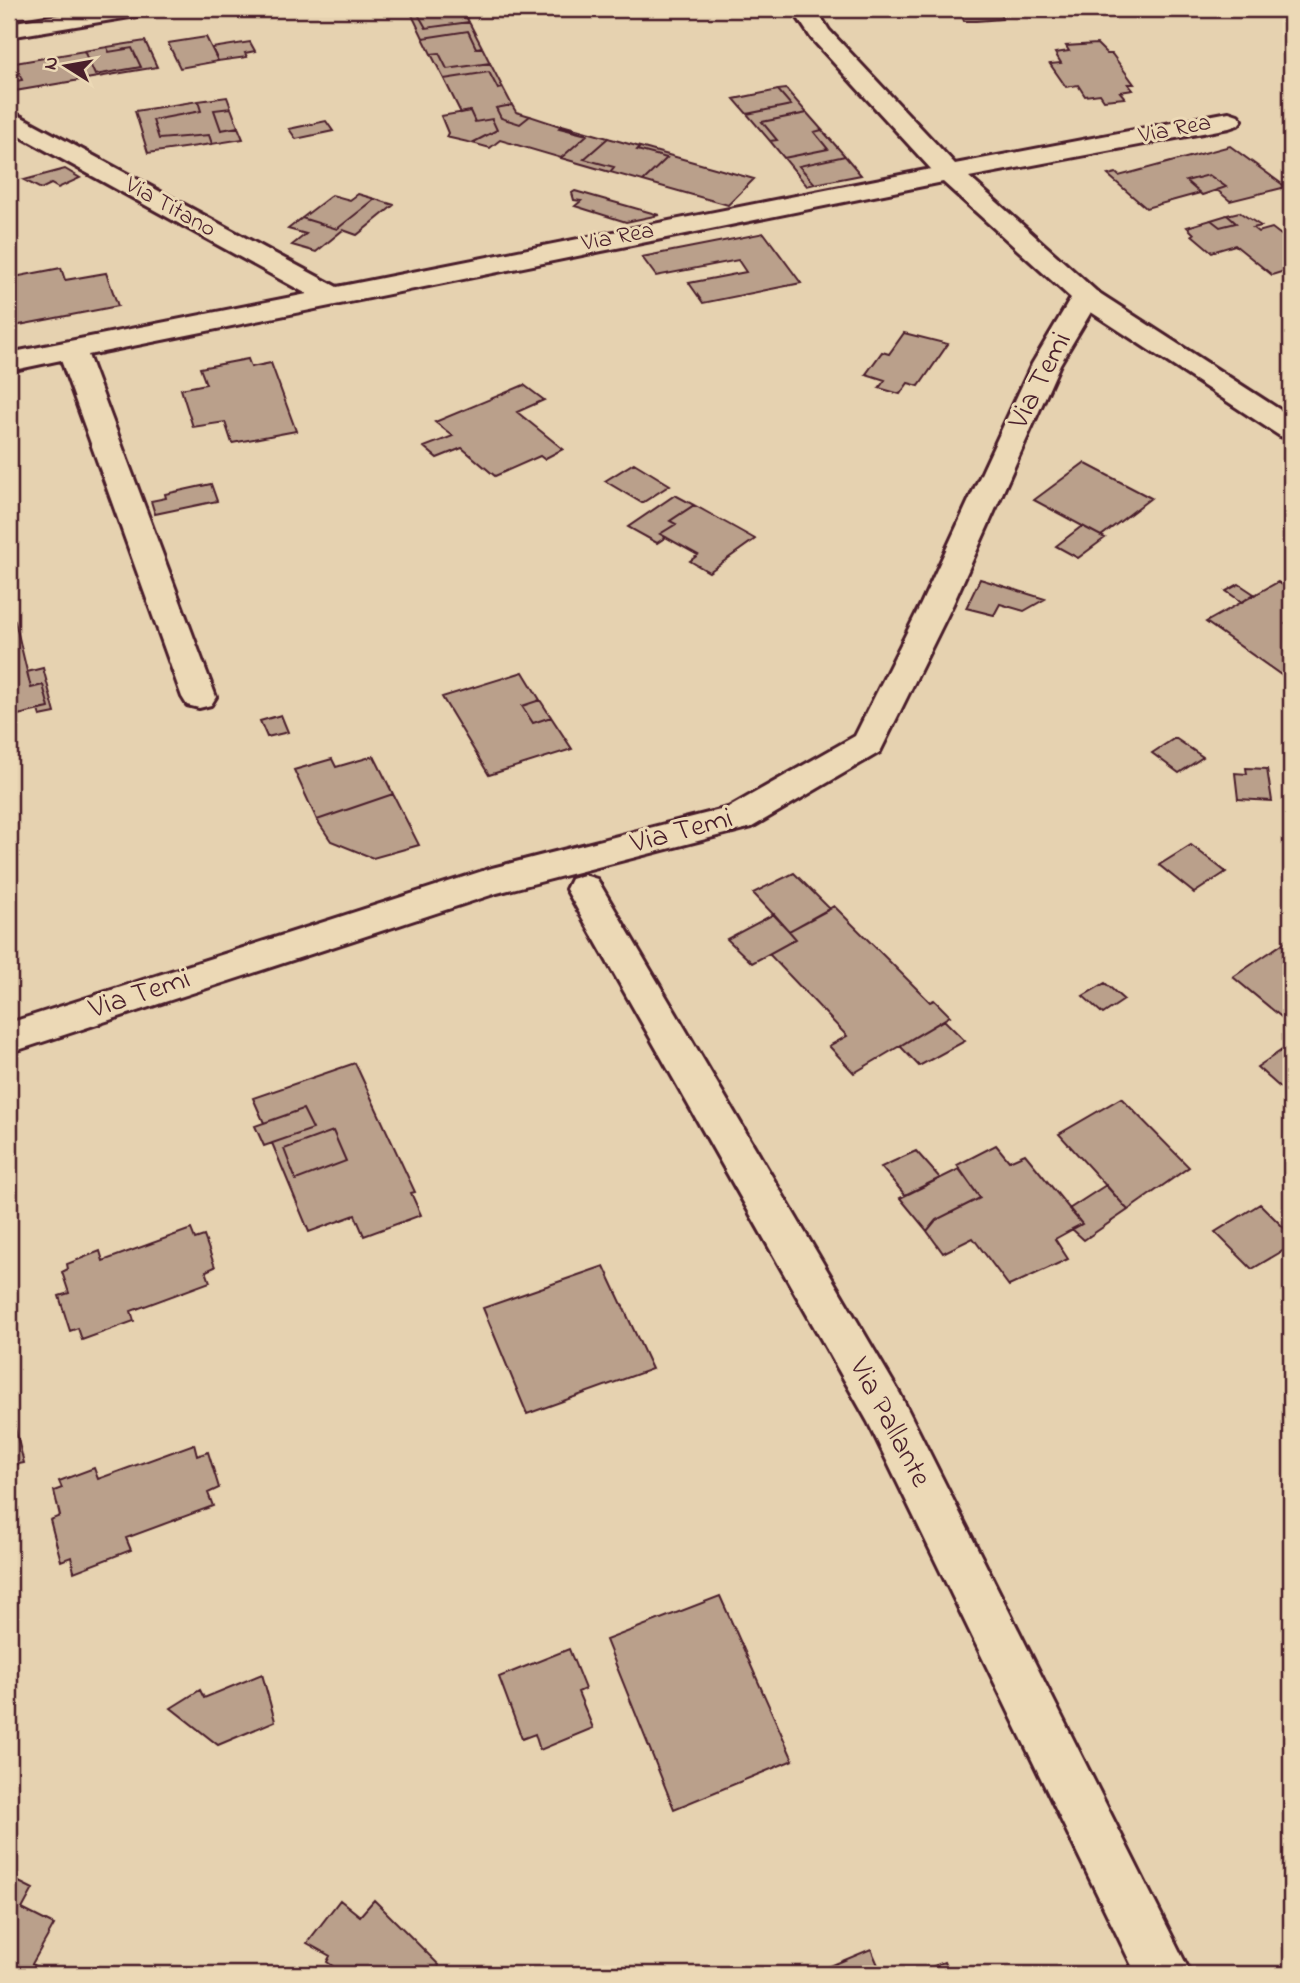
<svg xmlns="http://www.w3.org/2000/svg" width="1300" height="1983" viewBox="0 0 1300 1983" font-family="'Indie Flower',sans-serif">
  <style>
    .building { fill: #baa08b; stroke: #4a1f2b; stroke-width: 2; fill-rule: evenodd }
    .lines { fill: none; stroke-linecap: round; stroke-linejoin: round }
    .minor-casing { stroke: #4a1f2b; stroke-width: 6 }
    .minor { fill: #ecd9b6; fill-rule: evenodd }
    .labels { text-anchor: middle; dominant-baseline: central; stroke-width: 6; stroke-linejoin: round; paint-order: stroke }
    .far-street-label { font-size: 24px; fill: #4a1f2b; stroke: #ecd9b6 }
    .street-label { font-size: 30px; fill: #4a1f2b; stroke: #ecd9b6 }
  </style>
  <rect width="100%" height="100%" fill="#e6d2b0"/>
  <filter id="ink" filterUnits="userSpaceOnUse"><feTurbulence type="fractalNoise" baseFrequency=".0143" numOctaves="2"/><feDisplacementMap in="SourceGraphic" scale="14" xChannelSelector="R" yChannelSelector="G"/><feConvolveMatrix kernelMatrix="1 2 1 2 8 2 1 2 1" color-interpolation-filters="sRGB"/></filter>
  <g filter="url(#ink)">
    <!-- building -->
    <path class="building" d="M408,9H462L469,22L426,28L418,14L412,15Z
      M959,9H1008H998L1002,19L976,21H964Z
      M418,14L426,28L469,22L482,47L476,48L468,31L423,38L412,15Z
      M468,31L476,48L482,47L490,63L447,69L439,53L431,54L423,38Z
      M206,37L218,61L180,68L168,43Z
      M145,41L157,67L9,92V82L22,80L15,63L84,51L95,75L141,67L132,48L109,52L107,47Z
      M250,42L255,51L245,53L247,57L218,61L212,48Z
      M1097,44L1107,54H1112L1134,84H1128L1133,90L1120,92L1125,98L1104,100L1100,94L1085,96L1078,85L1066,87L1050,64L1061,63L1055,53L1069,51L1066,46Z
      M107,47L109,52L132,48L141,67L95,75L84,51Z
      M439,53L447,69L490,63L503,88L498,89L489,72L444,79L431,54Z
      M489,72L498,89L503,88L512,105L496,108L501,118L520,124L530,116L587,135L561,158L500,140L490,148L472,143L497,130L492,119L475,122L470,111L461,113L444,79Z
      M786,89L807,113L762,122L777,140L770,141L747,114L791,105L778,90Z
      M778,90L791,105L747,114L734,99Z
      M227,97L231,108L214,110L221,130L238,127L243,139L212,144L209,135L159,139L153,120L201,111L198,101Z
      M198,101L201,111L153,120L159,139L209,135L212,144L148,153L135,111Z
      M512,105L516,112L530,116L520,124L501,118L496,108Z
      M231,108L238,127L221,130L214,110Z
      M470,111L475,122L492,119L497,130L472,143L446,137L448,133L441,116Z
      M807,113L822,130L814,132L828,149L784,158L770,141L777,140L762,122Z
      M326,121L333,131L296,139L289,129Z
      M562,125L608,138L584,159L614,167L610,172L561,158L587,135L559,128Z
      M822,130L845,156L799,166L815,184L807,186L784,158L828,149L814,132Z
      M608,138L640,147L637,150L667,158L643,181L610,172L614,167L584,159Z
      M1230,146L1286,187L1230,201L1217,190L1226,187L1209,175L1186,181L1200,193L1146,208L1108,175L1116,173L1119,176Z
      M640,147L754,179L728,205L643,181L667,158L637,150Z
      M845,156L861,175L815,184L799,166Z
      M65,169L80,178L58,188L51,184L41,189L24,180Z
      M1209,175L1226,187L1202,195L1186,181Z
      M575,191L659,215L626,222L575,206L581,201L574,200L572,193Z
      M358,194L375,199L337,229L302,218L332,195L350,200Z
      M375,199L394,205L357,235L343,230L316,252L292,245L306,234L288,229L302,218L337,229Z
      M1239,212L1261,226L1253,228L1258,232L1272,228L1285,238L1291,237V269L1272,275L1235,245L1212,252L1192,235L1194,234L1187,227L1211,220L1220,227L1236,223L1227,215Z
      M1227,215L1236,223L1220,227L1211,220Z
      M764,233L801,283L703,303L689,283L746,272L738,260L656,276L642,257Z
      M61,268L65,280L106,273L118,306L9,327V278Z
      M904,333L948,344L919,386L908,383L900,394L879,388L885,380L866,374L882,352L889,354Z
      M248,359L251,367L271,363L296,431L232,443L225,422L193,427L181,389L206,384L200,368Z
      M524,385L544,400L517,412L563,449L544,459L540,456L495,476L462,448L437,458L424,447L453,436L435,422Z
      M634,463L670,485L642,503L605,481Z
      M1084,463L1086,464L1151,498L1101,536L1034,500Z
      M211,484L217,501L155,514L151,501L166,498L165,494Z
      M675,495L694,505L670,521L676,524L660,534L666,537L657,543L628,527Z
      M694,505L755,539L709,572L690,561L698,555L660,534L676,524L670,521Z
      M1082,526L1105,538L1078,558L1056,546Z
      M980,579L1045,599L1024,611L1000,604L994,615L966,608Z
      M1278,582L1291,591V620L1285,624L1291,628V682L1206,622Z
      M1239,584L1254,594L1242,602L1226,591Z
      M15,621L31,688L43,685L49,708L9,717V623Z
      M43,668L55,713L40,716L38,710L49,708L43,685L31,688L27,672Z
      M523,672L540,700L522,706L533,723L551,717L572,749L489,775L442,697Z
      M540,700L551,717L533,723L522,706Z
      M281,715L288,732L267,737L260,721Z
      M1175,738L1203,757L1179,773L1152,753Z
      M374,756L393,794L317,820L294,770L332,759L336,767Z
      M1246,768L1267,769L1272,801L1238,799L1235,773L1247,774Z
      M393,794L419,845L373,858L331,841L317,820Z
      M1191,845L1226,872L1194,893L1159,865Z
      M794,873L830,909L789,931L753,893Z
      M834,906L930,1002L934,1000L950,1016L854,1073L829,1046L847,1036L769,954L796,939L789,931Z
      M774,914L796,939L752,963L727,939Z
      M1291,938V1025L1233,977Z
      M1105,983L1124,1000L1103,1014L1083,996Z
      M944,1020L965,1041L919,1066L900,1046Z
      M1282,1050L1291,1057V1086L1284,1091L1257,1067Z
      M355,1063L415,1192L411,1193L421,1215L364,1236L355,1215L309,1232L272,1143L313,1129L303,1109L264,1123L253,1098ZM333,1131L346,1161L296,1180L284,1149Z
      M1121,1098L1189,1167L1128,1210L1059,1134Z
      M303,1109L313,1129L264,1146L255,1126Z
      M333,1131L346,1161L296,1180L284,1149Z
      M996,1145L1009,1161L1025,1154L1082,1224L1055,1239L1068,1259L1009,1286L973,1238L943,1253L927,1231L936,1220L980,1198L957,1165Z
      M916,1151L940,1178L905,1195L881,1167Z
      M959,1169L980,1198L936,1220L927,1231L900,1198Z
      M1106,1185L1128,1210L1084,1240L1072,1229L1082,1224L1069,1209Z
      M1260,1204L1291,1235V1246L1252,1269L1215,1232Z
      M191,1229L195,1239L204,1236L215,1267L206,1271L210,1282L131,1311L134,1321L82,1340L78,1328L70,1331L59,1296L69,1293L62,1272L68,1269L67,1264L100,1251L103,1261Z
      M604,1266L652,1369L527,1414L483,1308Z
      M9,1420H13L24,1463L9,1466Z
      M194,1444L197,1456L208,1452L219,1488L208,1493L213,1506L126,1538L131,1550L74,1572L71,1557L61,1561L50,1520L60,1516L54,1491L62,1488L59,1481L94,1468L98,1479Z
      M720,1596L793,1760L674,1809L606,1640Z
      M569,1649L585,1689L578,1692L593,1728L540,1750L535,1734L522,1739L499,1677Z
      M262,1674L275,1721L218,1745L171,1708L200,1690L204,1698Z
      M9,1877L33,1889L22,1909L54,1925L32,1964L51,1974H9Z
      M340,1900L360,1916L374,1900L439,1965L436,1974H344L327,1962L330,1956L307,1943Z
      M871,1949L882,1974H811Z
      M944,1962L948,1971L956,1969L958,1974H914Z"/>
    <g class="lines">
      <!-- minor casing -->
      <g class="minor-casing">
        <path id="minor" d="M95,9H148L144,14L136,16L9,37V23Z
          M792,9H816L829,30L955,164L1229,112L1238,115L1242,120L1238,125L1229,128L969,177L1096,291L1291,417V439L1280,436L1091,312L1060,364L953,604L880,752L752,827L497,893L9,1053V1023L492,868L728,808L855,736L921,604L1032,364L1071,298L943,182L88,355L216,697L211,705L199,708L187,705L182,697L61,360L9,371V353L307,294L9,130V113L18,115L337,287L931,169L812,39Z
          M584,875L597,879L900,1394L1191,1974H1136L868,1422L566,889L571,879Z"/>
      </g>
      <!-- minor -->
      <use href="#minor" class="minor"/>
    </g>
  </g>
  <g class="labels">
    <!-- far-street labels -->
    <g class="far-street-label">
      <text transform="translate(1175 130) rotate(-11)">Via Rea</text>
      <text transform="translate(170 208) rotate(29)">Via Titano</text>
      <text transform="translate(618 238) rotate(-11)">Via Rea</text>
    </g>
    <!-- street labels -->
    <g class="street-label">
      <text transform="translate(1041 381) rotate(-63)">Via Temi</text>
      <text transform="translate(682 832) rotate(-15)">Via Temi</text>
      <text transform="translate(140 995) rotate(-18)">Via Temi</text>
      <text transform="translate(889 1423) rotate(62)">Via Pallante</text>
    </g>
  </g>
  <!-- margin -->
  <rect width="1300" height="1983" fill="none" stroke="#ecd9b6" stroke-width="35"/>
  <rect x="18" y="18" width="1265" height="1948" fill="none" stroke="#4a1f2b" stroke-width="2.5" filter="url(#ink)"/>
  <!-- north arrow -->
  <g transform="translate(66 66) rotate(281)" stroke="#ecd9b6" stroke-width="5" paint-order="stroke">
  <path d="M0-5L12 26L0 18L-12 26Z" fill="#4a1f2b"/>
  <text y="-10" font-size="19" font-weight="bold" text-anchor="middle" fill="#4a1f2b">N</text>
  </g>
</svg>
